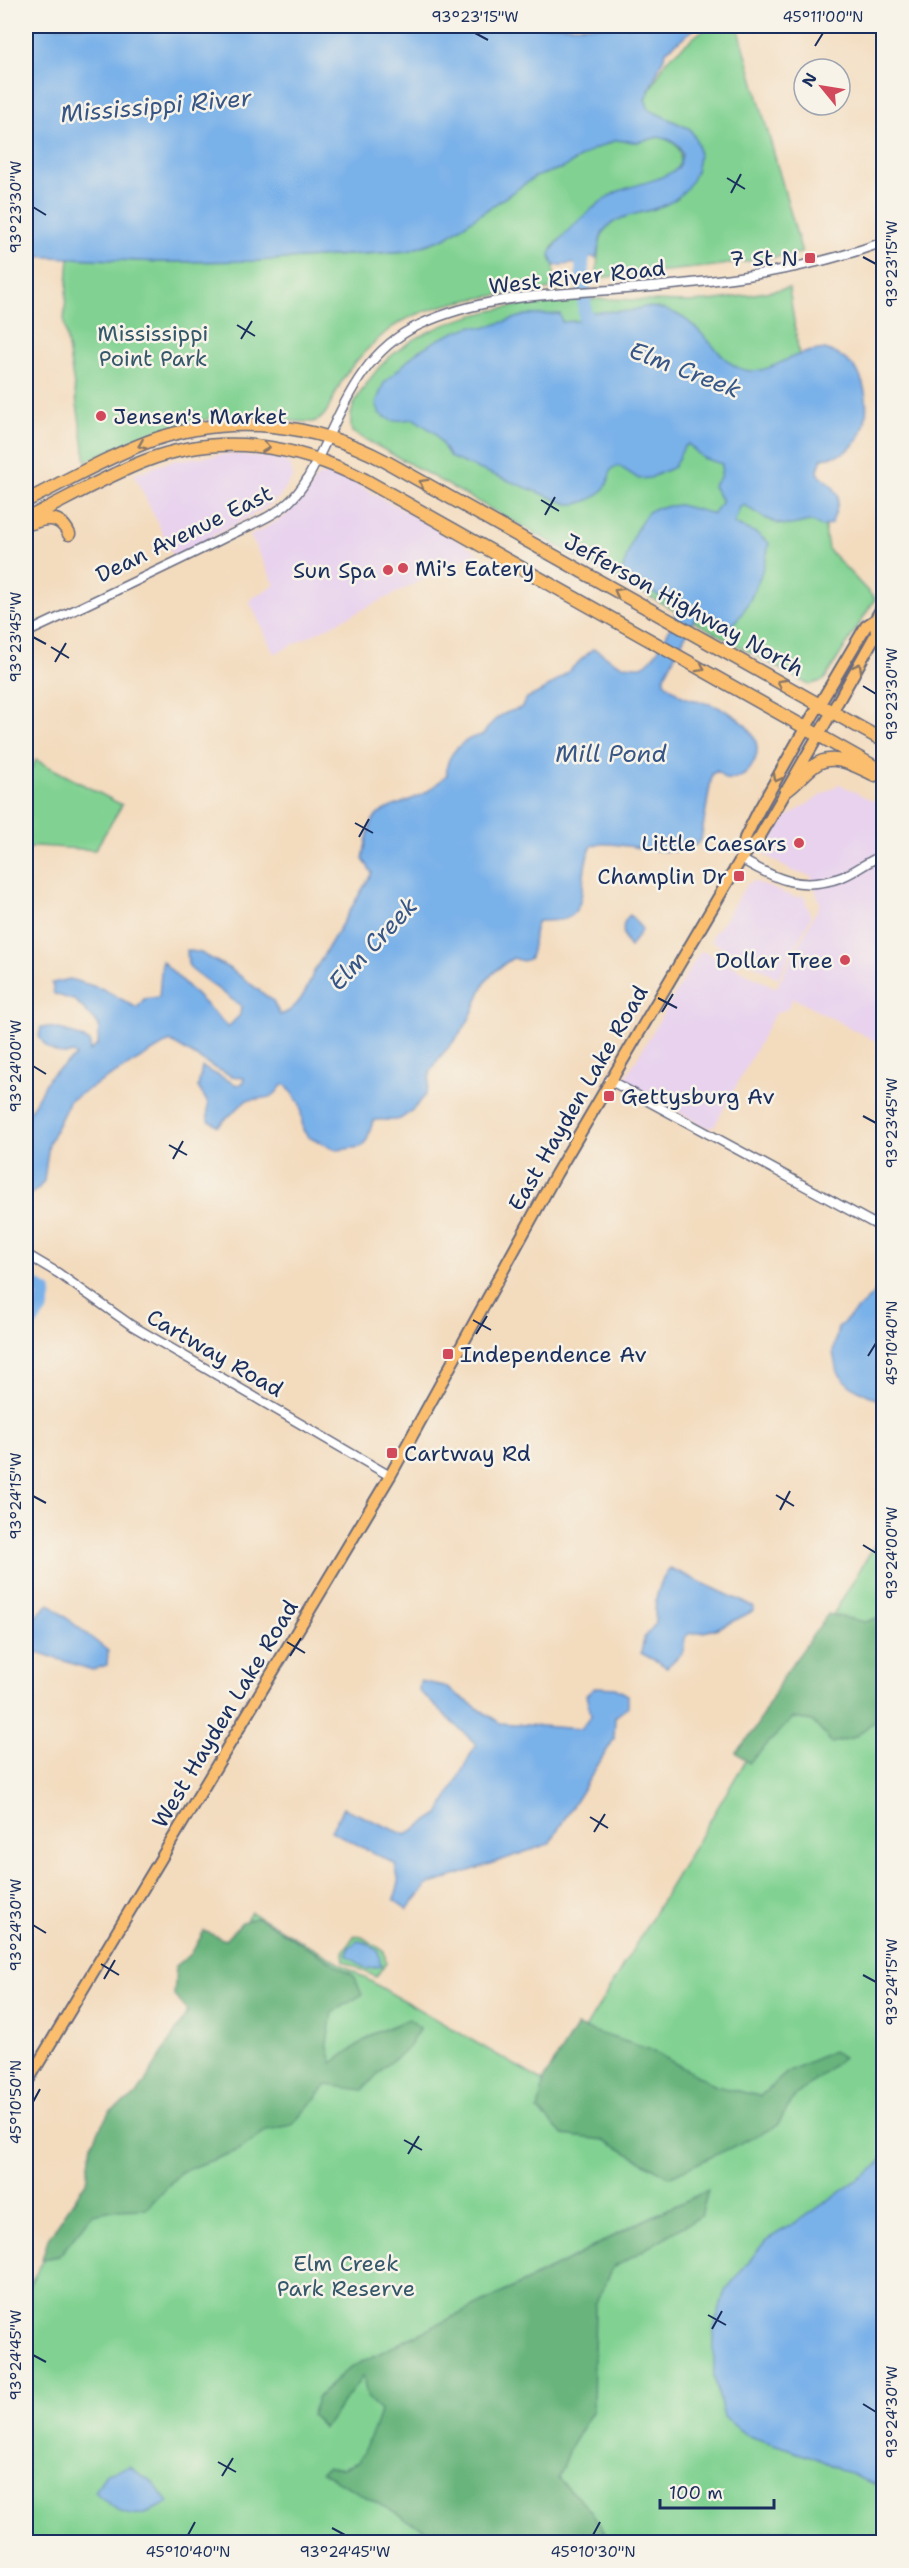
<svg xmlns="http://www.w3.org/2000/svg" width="909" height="2568" viewBox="0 0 909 2568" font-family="'Shantell Sans',sans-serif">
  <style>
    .built { fill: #e8d2ee }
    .green { fill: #81d292; stroke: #4e8078; stroke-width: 1.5 }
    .forest { fill: #68b47c; stroke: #42726d; stroke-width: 1.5 }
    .water { fill: #79b1e9; stroke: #4a70a4; stroke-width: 1.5 }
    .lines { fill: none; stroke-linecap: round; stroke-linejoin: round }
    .river { stroke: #79b1e9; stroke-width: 14 }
    .minor-casing { stroke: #676b80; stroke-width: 11 }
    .major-casing { stroke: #676b80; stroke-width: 14 }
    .highway-casing { stroke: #676b80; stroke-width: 15 }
    .minor { stroke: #fff; stroke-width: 8 }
    .major { stroke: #fabe6e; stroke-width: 10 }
    .highway { stroke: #fabe6e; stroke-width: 12 }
    .oneway { stroke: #8a7666 }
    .ticks { fill: none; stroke: #1b2f5e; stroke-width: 2 }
    .poi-dot { fill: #d1495b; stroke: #f7f3e8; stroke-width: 2 }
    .labels { text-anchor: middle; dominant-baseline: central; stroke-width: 5; stroke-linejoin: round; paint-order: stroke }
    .poi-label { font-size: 22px; fill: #1b2f5e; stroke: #f7f3e8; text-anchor: end }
    .street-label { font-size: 22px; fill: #1b2f5e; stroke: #f7f3e8 }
    .park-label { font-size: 22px; fill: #34586b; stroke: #f7f3e8 }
    .water-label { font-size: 24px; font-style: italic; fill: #375688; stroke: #f7f3e8 }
    .neatline { fill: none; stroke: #1b2f5e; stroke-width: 2 }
    .ticks-label { font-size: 15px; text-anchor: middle; fill: #1b2f5e }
  </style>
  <rect width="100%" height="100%" fill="#f7f3e8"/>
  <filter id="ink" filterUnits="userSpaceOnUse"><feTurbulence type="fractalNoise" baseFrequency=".0167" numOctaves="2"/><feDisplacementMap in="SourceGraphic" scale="12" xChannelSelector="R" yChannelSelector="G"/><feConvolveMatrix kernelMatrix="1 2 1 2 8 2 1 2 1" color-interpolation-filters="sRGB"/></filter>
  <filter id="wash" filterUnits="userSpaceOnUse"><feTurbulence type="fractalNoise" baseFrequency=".008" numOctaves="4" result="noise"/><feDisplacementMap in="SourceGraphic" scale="24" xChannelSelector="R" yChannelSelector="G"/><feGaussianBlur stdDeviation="1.35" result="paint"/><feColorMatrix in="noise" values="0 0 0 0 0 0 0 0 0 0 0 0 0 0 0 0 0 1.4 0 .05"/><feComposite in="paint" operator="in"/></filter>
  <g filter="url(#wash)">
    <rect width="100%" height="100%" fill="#f3dbbe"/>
    <!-- built -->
    <path class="built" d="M230,454L283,459L291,467L293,477L279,498L264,509L174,557L134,474L174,460Z
      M328,472L336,473L478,552L274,654L249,600L275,585L250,536L284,517L310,490L315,479Z
      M839,784L883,806V1045L793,998L787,1009L776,1013L773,1017L715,1125L708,1128L628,1084L625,1079L699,953L703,951L776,988L820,904L811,876L792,871L763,854L784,819Z
      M753,881L794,897L804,896L811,917L778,978L711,941L713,934L724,921L747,884Z"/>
    <!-- green -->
    <path class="green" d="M711,26H738L802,253L715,266L597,278C597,265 597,242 604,231C613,216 660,204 678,198L690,129L649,110L645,99L666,61L699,33Z
      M659,137C677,142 683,148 679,167L667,176L605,200L566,233L553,247L550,258L554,266V289C504,294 425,300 386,332C370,346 354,361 343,379C336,390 332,405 324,415C320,420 317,421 312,422C278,421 243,415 209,419C165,425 126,443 86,461L64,322L69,258L163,262L256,261L408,251L445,238L535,177L565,167L591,150L616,140L637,142Z
      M789,288L828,549L875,599L824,680L809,685L352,432C347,409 357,397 370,379C416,313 529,300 603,299C638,299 673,304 708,301C735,298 762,292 789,288Z
      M36,760L122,805L95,850L37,846L26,850V778Z
      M883,1531V2542H26V2290L251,1912L551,2086Z
      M354,1936L362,1937L384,1951L386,1962L376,1977L344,1961L343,1952Z"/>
    <!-- forest -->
    <path class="forest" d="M828,1614L865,1622L883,1616V1714L855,1737L832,1743L812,1721L793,1718L749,1763L736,1752L754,1731L783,1677Z
      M258,1917L354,1976L362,1995L332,2012L327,2044L332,2063L373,2034L409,2019L420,2028L407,2049L385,2066L363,2090L327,2085L292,2125L267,2130L239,2150L181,2172L146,2209L113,2210L93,2214L59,2256L42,2259L48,2239L86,2182L92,2144L109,2112L137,2095L188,2011L174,1996L176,1966L191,1954L204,1931L225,1940L242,1922Z
      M577,2026L651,2050L716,2086L760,2096L789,2071L833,2051L843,2057L795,2096L777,2126L669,2177L604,2140L563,2135L538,2110L545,2077Z
      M708,2190L701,2216L613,2268L595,2305L593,2410L569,2449L558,2478L589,2509L611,2542H447L321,2472L327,2468H343L358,2462L375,2427L380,2411L367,2397L363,2376L324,2428L311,2415L318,2397L349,2368L563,2263L632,2226Z
      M788,2529L832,2542H728L741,2536Z"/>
    <!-- water -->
    <path class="water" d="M26,26H698L667,50L645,99L649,110L690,129C693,134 697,141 698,146C702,170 688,194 667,204C648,214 623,212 606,228C599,235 599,249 596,258L589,256L587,262L554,266L550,254C559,236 600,199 619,191C640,183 661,181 679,167L682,154L679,146L670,140L659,137L637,142L616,140L592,150L565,167L535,177L445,238L408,251L256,261L163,262L26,256Z
      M644,307C704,306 713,369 751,371C767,372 783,360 798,355C807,352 816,350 825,349C838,354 852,362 859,374C871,399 870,436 845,452C838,457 830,456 822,458L818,470L819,475C842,491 842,499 831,524L822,527C806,515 803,526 787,525C772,524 756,513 744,505L740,507L734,524L756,533L769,543C766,566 748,615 728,628C717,626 710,617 699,614L695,617L664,677V682C670,686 676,693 682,696C693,701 706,702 718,707C743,718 771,742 749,770C744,777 734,780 725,779L717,771L712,774L701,840C679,866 624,838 593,845C577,866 591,909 566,918C557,922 548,920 538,921C531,932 536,947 529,959L523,961L513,958C471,984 485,998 462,1031C452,1045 439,1055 431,1071C428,1078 430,1086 426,1093C422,1102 409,1114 400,1119C391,1123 382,1117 373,1121L367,1140L361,1147L337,1150L308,1137L303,1130L300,1104L286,1085H282C273,1101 263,1098 247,1100L218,1126L208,1120V1103L198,1087L202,1067L237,1085L243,1083L244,1078L232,1076L215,1068L170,1041L70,1100L49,1143L44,1181L38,1189L26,1197V1118L50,1076L76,1056L73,1053C58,1058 45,1048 39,1036L41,1027C61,1027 72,1033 90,1042V1051L98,1044L99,1025L76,1001L54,994L52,983L70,979L103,989L137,1008L144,999L159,997L162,961L228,1027L240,1015L241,1006L192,970L188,964L187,950L201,953L232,970L273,1001L280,1015C297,1011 308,989 313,973L372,873L363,859C372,803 376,816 421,795C431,791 439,781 447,775C444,755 464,737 483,735C493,718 502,713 521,708L527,698C552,689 573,667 593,649C604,652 611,663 622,665C627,665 637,667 641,666C655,663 676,619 677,606L631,580L622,571L635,532L647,513L655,508L679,505L714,514L722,501L713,486L721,476L722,464L703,458L688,444L684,447L674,467L650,478L639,479L619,466C606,468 612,475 607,484C600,497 582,505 568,504L456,460L450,457L435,433L414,419L392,421L380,414L376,403L384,383L418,351L437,340L455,332L473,326L484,328L526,315L560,314L562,322L591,320V312L630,311Z
      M630,915L642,929L630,947C622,939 620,922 630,915Z
      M883,1285V1403L849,1385L837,1372L833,1352L838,1328Z
      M670,1568L754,1607L753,1611C733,1621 712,1634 690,1633L684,1638V1651L667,1667L641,1653L644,1638L656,1623C653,1602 658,1584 670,1568Z
      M49,1604L108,1651L107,1665L92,1670L37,1652L27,1641L35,1617Z
      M420,1681L444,1686L500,1723L581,1729L591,1716L586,1695L596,1687L615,1688L628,1695V1707L615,1717L614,1739L549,1844L428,1885L407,1909L394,1900L399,1883L395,1864L331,1831L343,1808L406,1835L439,1814L476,1744L419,1691Z
      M358,1941L367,1943L378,1951L381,1966L367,1969L347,1955L349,1947Z
      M883,2157V2487L861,2479L816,2458L746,2435L724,2417L714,2377V2328L725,2291L766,2240L803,2218L877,2166Z
      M129,2467L153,2482L168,2503C130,2521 126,2519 95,2492L106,2473Z"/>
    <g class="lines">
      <!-- river -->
      <path class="river" d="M585,247L582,263L586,330L590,337
        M26,1281L45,1292L42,1307L26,1329"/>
    </g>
  </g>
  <g filter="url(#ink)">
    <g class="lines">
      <!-- minor casing -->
      <g class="minor-casing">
        <path id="minor" d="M26,633C92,602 158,571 224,538C245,527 272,518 289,502C303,489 311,473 319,456C344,405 363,351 419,325C487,293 566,294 639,288C723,281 804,271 884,242
          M741,859C775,879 802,892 842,877C857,871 869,860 884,855
          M609,1080L884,1229
          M26,1254L58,1273L131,1325L390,1476"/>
      </g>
      <!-- major casing -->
      <g class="major-casing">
        <path id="major" d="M741,859L745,838L759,810L799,739L866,626L875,620L884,604
          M26,2084L390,1476L556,1174L741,859L759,838L840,698L876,634L875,620"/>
      </g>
      <!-- highway casing -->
      <g class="highway-casing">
        <path id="highway" d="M26,501C66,481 107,457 150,441C229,413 312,422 385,461L884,741
          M26,519C65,500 104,477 145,461C219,432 296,444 365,480L884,772
          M32,523C48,516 61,517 69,534
          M786,791C797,784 804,773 814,766C833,751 857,767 875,775"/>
      </g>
      <!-- minor -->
      <use href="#minor" class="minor"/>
      <!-- major -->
      <use href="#major" class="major"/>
      <!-- highway -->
      <use href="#highway" class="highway"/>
    </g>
    <!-- one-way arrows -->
    <defs><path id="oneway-chevron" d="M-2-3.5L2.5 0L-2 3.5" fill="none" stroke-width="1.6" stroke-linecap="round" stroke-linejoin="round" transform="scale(1.5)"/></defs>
    <g class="oneway">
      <use href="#oneway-chevron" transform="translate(142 445) rotate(158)"/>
      <use href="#oneway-chevron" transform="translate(266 447) rotate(7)"/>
      <use href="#oneway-chevron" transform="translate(423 483) rotate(-151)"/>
      <use href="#oneway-chevron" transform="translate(618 592) rotate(-151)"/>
      <use href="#oneway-chevron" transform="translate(858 667) rotate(-61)"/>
      <use href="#oneway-chevron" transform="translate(701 668) rotate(29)"/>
      <use href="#oneway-chevron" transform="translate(781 683) rotate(-150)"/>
      <use href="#oneway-chevron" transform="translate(777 778) rotate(119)"/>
    </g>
  </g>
  <!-- ticks -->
  <path class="ticks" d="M475,33L488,40M815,46L823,33M727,178L745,189M731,193L741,174M33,207L46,215M863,257L876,264M237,325L255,336M241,339L252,321M541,500L559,511M545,515L555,497M33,637L46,644M51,647L69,658M55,662L66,643M863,686L876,694M355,823L373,833M359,837L369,819M658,998L677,1008M662,1012L673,994M33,1066L46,1074M863,1116L876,1123M169,1145L187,1155M173,1159L183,1141M473,1320L491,1330M476,1334L487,1316M868,1356L876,1343M776,1495L794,1506M33,1496L46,1503M780,1510L790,1491M863,1545L876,1553M287,1642L305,1653M290,1656L301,1638M590,1817L608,1828M594,1832L605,1814M33,1925L46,1933M101,1964L119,1975M863,1975L876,1982M104,1979L115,1960M33,2102L40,2089M404,2140L422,2150M408,2154L419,2136M708,2315L726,2325M712,2329L722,2311M33,2355L46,2362M863,2404L876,2412M218,2462L236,2472M222,2476L233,2458M332,2528L345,2535M188,2535L195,2522M593,2535L600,2522"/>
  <!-- markers -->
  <g class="poi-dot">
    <rect x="804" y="252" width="12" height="12" rx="3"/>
    <circle cx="101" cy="416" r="6"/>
    <circle cx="403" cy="568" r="6"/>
    <circle cx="388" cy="570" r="6"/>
    <circle cx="799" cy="843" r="6"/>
    <rect x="733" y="870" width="12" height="12" rx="3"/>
    <circle cx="845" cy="960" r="6"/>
    <rect x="603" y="1090" width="12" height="12" rx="3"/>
    <rect x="442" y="1348" width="12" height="12" rx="3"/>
    <rect x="386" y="1447" width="12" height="12" rx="3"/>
  </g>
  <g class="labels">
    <!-- poi labels -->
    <g class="poi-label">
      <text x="798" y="258">7 St N</text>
      <text x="113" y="416" text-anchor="start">Jensen's Market</text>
      <text x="415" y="568" text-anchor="start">Mi's Eatery</text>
      <text x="376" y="570">Sun Spa</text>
      <text x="787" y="843">Little Caesars</text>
      <text x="727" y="876">Champlin Dr</text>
      <text x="833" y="960">Dollar Tree</text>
      <text x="621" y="1096" text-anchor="start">Gettysburg Av</text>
      <text x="460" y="1354" text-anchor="start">Independence Av</text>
      <text x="404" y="1453" text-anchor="start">Cartway Rd</text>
    </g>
    <!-- street labels -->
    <g class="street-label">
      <text transform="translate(577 277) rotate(-6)">West River Road</text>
      <text transform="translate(184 534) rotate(-26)">Dean Avenue East</text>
      <text transform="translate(684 605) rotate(29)">Jefferson Highway North</text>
      <text transform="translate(578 1098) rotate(-60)">East Hayden Lake Road</text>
      <text transform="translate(215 1353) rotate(30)">Cartway Road</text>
      <text transform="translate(225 1714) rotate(-59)">West Hayden Lake Road</text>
    </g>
    <!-- park labels -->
    <g class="park-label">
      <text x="153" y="333">Mississippi<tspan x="153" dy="25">Point Park</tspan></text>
      <text x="346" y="2263">Elm Creek<tspan x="346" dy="25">Park Reserve</tspan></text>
    </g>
    <!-- water labels -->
    <g class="water-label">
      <text transform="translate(156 106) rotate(-5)">Mississippi River</text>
      <text transform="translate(685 370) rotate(21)">Elm Creek</text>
      <text x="611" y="754">Mill Pond</text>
      <text transform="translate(373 944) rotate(-47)">Elm Creek</text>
    </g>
  </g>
  <!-- margin -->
  <rect width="909" height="2568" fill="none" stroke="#f7f3e8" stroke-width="66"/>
  <!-- north arrow -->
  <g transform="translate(822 87) rotate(300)"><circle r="28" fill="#f7f3e8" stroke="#9fa5b1" stroke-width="1.5"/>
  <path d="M0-4.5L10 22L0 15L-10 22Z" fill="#d1495b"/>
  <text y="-9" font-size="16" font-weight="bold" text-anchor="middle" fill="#1b2f5e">N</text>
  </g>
  <!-- scale -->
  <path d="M660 2499v9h114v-9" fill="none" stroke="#1b2f5e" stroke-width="3"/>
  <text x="669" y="2499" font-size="18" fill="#1b2f5e" stroke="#f7f3e8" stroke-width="4.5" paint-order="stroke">100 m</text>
  <rect x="33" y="33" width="843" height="2502" class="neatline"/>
  <g class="ticks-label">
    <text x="475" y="22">93°23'15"W</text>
    <text x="823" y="22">45°11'00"N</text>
    <text transform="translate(16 207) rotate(-90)" y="5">93°23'30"W</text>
    <text transform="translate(892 264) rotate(-90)" y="5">93°23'15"W</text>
    <text transform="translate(16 637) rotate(-90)" y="5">93°23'45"W</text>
    <text transform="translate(892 694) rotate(-90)" y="5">93°23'30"W</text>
    <text transform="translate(16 1066) rotate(-90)" y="5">93°24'00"W</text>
    <text transform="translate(892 1123) rotate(-90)" y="5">93°23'45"W</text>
    <text transform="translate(892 1343) rotate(-90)" y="5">45°10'40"N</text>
    <text transform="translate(16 1496) rotate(-90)" y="5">93°24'15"W</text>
    <text transform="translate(892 1553) rotate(-90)" y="5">93°24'00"W</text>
    <text transform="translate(16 1925) rotate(-90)" y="5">93°24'30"W</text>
    <text transform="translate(892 1982) rotate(-90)" y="5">93°24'15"W</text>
    <text transform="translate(16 2102) rotate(-90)" y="5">45°10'50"N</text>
    <text transform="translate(16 2355) rotate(-90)" y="5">93°24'45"W</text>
    <text transform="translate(892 2412) rotate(-90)" y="5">93°24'30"W</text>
    <text x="188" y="2557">45°10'40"N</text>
    <text x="345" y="2557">93°24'45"W</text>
    <text x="593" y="2557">45°10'30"N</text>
  </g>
</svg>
